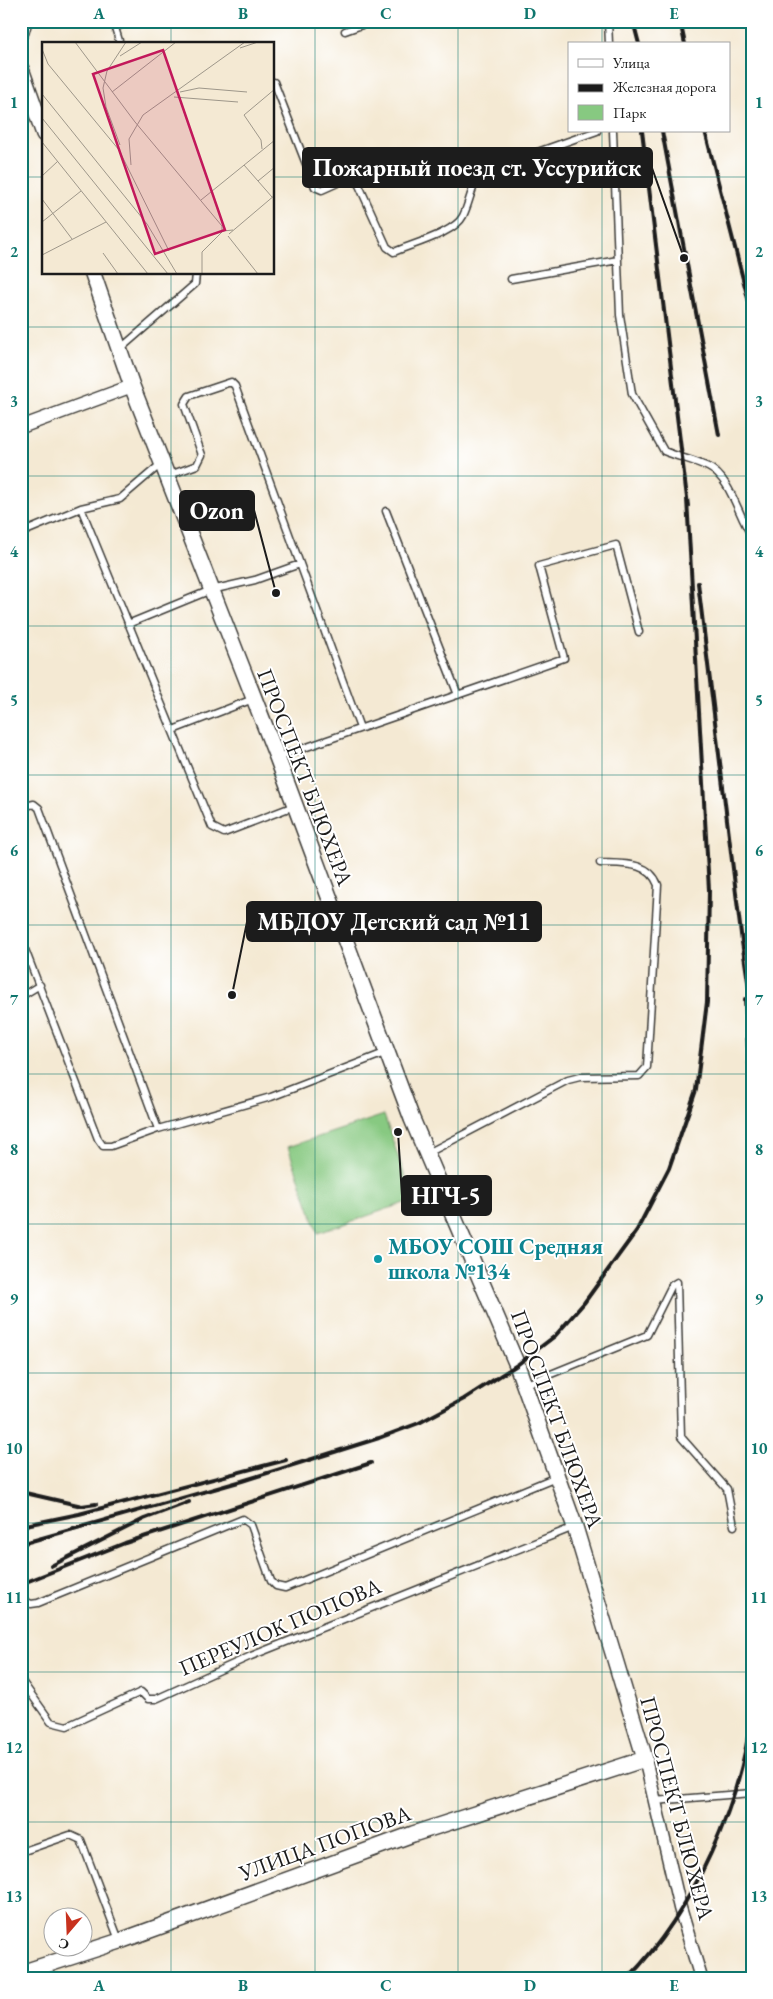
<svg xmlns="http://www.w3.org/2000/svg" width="773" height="1999" viewBox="0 0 773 1999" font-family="'EB Garamond',serif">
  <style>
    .green { fill: #87c981; stroke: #52724e }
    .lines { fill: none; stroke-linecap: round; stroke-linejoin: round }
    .service-casing { stroke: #3c3b37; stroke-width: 9 }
    .minor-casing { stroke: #3c3b37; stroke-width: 15 }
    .tertiary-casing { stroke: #3c3b37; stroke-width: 18 }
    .service { stroke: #fff; stroke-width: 6 }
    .minor { stroke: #fff; stroke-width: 12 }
    .tertiary { stroke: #fff; stroke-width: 15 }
    .rail { stroke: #1c1c1c; stroke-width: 4 }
    .grid { fill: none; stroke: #0f766e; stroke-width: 1; stroke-opacity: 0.55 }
    .culture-dot { fill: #0f9aa8; stroke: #fff; stroke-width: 2 }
    .labels { text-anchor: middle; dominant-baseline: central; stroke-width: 4; stroke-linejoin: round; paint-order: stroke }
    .street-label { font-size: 22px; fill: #1c1c1c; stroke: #fff }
    .culture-label { font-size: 22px; font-weight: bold; fill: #0d838f; stroke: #fff; text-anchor: start }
    .inset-road { fill: none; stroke: #9e978a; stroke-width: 1 }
    .view { fill: #c2185b; fill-opacity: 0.15; stroke: #c2185b; stroke-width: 2.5 }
    .inset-edge { fill: none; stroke: #1c1c1c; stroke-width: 2.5 }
    .leader { fill: none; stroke: #1c1c1c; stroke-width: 2 }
    .callout-dot { fill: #1c1c1c; stroke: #fff; stroke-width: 2 }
    .callout { fill: #1c1c1c; stroke: #1c1c1c; stroke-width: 2 }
    .callout-label { font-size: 24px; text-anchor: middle; font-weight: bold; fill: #fff }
    .neatline { fill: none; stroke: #0f766e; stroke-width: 2 }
    .grid-label { font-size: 16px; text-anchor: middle; font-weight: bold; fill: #0f766e }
  </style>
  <rect width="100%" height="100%" fill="#fff"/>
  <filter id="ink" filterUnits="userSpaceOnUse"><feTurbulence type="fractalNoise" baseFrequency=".02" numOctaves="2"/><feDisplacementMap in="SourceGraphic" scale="10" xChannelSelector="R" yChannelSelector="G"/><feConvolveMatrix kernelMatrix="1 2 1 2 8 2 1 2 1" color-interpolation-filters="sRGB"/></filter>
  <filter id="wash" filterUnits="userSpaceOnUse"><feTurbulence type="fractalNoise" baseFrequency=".0096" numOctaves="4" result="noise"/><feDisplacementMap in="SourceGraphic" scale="20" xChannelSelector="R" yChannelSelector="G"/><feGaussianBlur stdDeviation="1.12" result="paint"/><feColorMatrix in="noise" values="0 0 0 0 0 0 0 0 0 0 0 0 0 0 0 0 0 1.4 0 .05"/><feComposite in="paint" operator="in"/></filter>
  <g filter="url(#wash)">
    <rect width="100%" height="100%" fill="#f4e9d3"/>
    <!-- green -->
    <path class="green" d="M384,1115L413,1200L318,1233L288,1147Z"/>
  </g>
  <g filter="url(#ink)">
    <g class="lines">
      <!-- service casing -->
      <g class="service-casing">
        <path id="service" d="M113,21L120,44
          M608,21L609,44
          M115,27L134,21
          M345,31L373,21
          M274,82L315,187L322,190L351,177L358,183L387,247L394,252C412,244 455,233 463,216C471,200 471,183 484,171L597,131
          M613,131L620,315L632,394L664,451C678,457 694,460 708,467C731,478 738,516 752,536
          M511,279L618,260
          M120,349L195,284L196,274
          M167,476L197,465L202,455L184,404L189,396L231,382L235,386L360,728
          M81,508L212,827L224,833L294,806
          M386,511L458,695
          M21,533L81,508L120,499L162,463
          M128,624L211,590L255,580L300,564
          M173,730L253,699
          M278,757L564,658L539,566L616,545L639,632
          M21,807L34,804L39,808L158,1129
          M21,939L98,1139L103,1146H111L158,1129L271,1097L387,1052
          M21,994H25L40,985
          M428,1153L568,1080L580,1077L639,1076L647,1067L658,885C649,861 622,864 600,863
          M524,1385L647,1335L672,1285L677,1282L681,1437L727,1489L734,1526
          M21,1599L31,1604L38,1603L243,1519L251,1525L271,1581L276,1586L285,1588L556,1477
          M21,1680L51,1722L67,1726L141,1692L148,1699H156L251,1656L574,1527
          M654,1801L752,1793
          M21,1852L70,1835L81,1840L119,1940"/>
      </g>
      <!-- minor casing -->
      <g class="minor-casing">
        <path id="minor" d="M21,427L132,386
          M645,1759L680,1908L701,1978"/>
      </g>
      <!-- tertiary casing -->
      <g class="tertiary-casing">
        <path id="tertiary" d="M21,32L24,21
          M21,69L44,134
          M21,1973L120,1941L413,1834L645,1759L575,1527L517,1365L412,1119L277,757L132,386L93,274"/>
      </g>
      <!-- service -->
      <use href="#service" class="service"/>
      <!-- minor -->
      <use href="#minor" class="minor"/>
      <!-- tertiary -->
      <use href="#tertiary" class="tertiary"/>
      <!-- rail -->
      <path class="rail" d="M633,21L639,44
        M680,21L685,44
        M642,131L688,506
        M662,131L719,435
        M705,131L752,314
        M698,583L742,942L752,1008
        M745,999L752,1115
        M752,1197V1337
        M21,1492L82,1506L96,1504
        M21,1526L79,1514L286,1460
        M21,1544L242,1481L379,1438L419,1423L464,1399L517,1365L555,1336L584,1303L637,1230L669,1168L696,1090L707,1002L709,890L687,499
        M51,1566L144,1519L189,1502
        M21,1584L125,1543L371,1463
        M628,1978C693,1912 743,1800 752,1708"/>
    </g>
  </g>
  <!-- grid -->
  <path class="grid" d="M171,21V44M315,21V1978M458,21V1978M602,21V44M602,131V1978M21,177H44M274,177H752M171,274V1978M21,327H752M21,476H752M21,626H752M21,775H752M21,925H752M21,1074H752M21,1224H752M21,1373H752M21,1523H752M21,1672H752M21,1822H752"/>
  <!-- markers -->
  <circle class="culture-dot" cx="378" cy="1259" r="5"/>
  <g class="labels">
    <!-- street labels -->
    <g class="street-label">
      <text transform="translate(305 777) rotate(69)">ПРОСПЕКТ БЛЮХЕРА</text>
      <text transform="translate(557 1419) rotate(70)">ПРОСПЕКТ БЛЮХЕРА</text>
      <text transform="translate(280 1627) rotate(-23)">ПЕРЕУЛОК ПОПОВА</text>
      <text transform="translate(677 1808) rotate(75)">ПРОСПЕКТ БЛЮХЕРА</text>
      <text transform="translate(325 1843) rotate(-20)">УЛИЦА ПОПОВА</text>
    </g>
    <!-- culture labels -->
    <g class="culture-label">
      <text x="388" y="1246">МБОУ СОШ Средняя<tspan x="388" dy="25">школа №134</tspan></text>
    </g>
  </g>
  <!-- overview -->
  <g transform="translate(42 42)">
    <rect width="232" height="232" fill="#f4e9d3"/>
    <path class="inset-road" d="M33,0L93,80L180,184V189M198,6L216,0M0,7L6,22L77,108L127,209M78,14L100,0M70,50L134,0M138,50L157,46L205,50M0,52L105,182L135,232M132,55L196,60M0,76L126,232M0,100L106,232M78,103L64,65L61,46L65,29L84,0M220,107L219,98L202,73L233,47M89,123L87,97L101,73L203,0M202,123L230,155M0,134L16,119M216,139L233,125M0,157L30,197M159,158L233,98M0,180L39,149M187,192L233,153M186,194L216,232M61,211L76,232M0,213L64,180M160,232V210L181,189L191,188"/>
    <path class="view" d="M121,8L183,188L113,212L51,32Z"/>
    <rect width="232" height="232" class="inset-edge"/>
  </g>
  <!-- callouts -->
  <path class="leader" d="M684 258L652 168M276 593L254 510M232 995L247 922M398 1132L402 1196"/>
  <g class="callout-dot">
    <circle cx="684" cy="258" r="5"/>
    <circle cx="276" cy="593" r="5"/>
    <circle cx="232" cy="995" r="5"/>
    <circle cx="398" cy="1132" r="5"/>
  </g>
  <g class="callout">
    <rect x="303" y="148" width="349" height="39" rx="5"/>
    <rect x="180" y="491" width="74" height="39" rx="5"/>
    <rect x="247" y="902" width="294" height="39" rx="5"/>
    <rect x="402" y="1176" width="89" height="39" rx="5"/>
  </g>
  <g class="callout-label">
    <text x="477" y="176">Пожарный поезд ст. Уссурийск</text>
    <text x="217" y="519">Ozon</text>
    <text x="394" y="930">МБДОУ Детский сад №11</text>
    <text x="446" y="1204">НГЧ-5</text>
  </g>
  <!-- margin -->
  <rect width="773" height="1999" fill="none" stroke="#fff" stroke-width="55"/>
  <!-- legend -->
  <rect x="568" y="42" width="162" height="90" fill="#ffffff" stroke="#a4a4a4"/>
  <rect x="578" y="59" width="25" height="8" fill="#ffffff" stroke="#a4a4a4"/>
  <text x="613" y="68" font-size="15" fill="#1c1c1c">Улица</text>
  <rect x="578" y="84" width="25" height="8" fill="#1c1c1c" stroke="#a4a4a4"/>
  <text x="613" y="92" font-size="15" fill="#1c1c1c">Железная дорога</text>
  <rect x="578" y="105" width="25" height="15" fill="#87c981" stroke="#a4a4a4"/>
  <text x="613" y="118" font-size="15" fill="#1c1c1c">Парк</text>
  <!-- north arrow -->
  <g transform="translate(68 1932) rotate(199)"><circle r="24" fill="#ffffff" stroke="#a4a4a4"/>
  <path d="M0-4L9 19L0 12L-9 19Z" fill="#c8321e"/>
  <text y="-8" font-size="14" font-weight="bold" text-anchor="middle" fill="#1c1c1c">С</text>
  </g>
  <rect x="28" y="28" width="718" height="1944" class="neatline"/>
  <g class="grid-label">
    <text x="99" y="19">A</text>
    <text x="243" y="19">B</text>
    <text x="386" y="19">C</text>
    <text x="530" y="19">D</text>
    <text x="674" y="19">E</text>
    <text x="14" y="108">1</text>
    <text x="759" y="108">1</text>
    <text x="14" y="257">2</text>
    <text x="759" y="257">2</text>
    <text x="14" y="407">3</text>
    <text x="759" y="407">3</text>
    <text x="14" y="557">4</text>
    <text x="759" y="557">4</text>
    <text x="14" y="706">5</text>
    <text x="759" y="706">5</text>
    <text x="14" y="856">6</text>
    <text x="759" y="856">6</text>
    <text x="14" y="1005">7</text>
    <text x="759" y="1005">7</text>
    <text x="14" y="1155">8</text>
    <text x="759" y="1155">8</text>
    <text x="14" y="1304">9</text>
    <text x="759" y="1304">9</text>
    <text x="14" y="1454">10</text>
    <text x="759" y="1454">10</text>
    <text x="14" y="1603">11</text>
    <text x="759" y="1603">11</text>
    <text x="14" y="1753">12</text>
    <text x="759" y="1753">12</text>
    <text x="14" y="1902">13</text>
    <text x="759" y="1902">13</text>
    <text x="99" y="1991">A</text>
    <text x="243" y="1991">B</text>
    <text x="386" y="1991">C</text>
    <text x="530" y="1991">D</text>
    <text x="674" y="1991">E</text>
  </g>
</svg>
